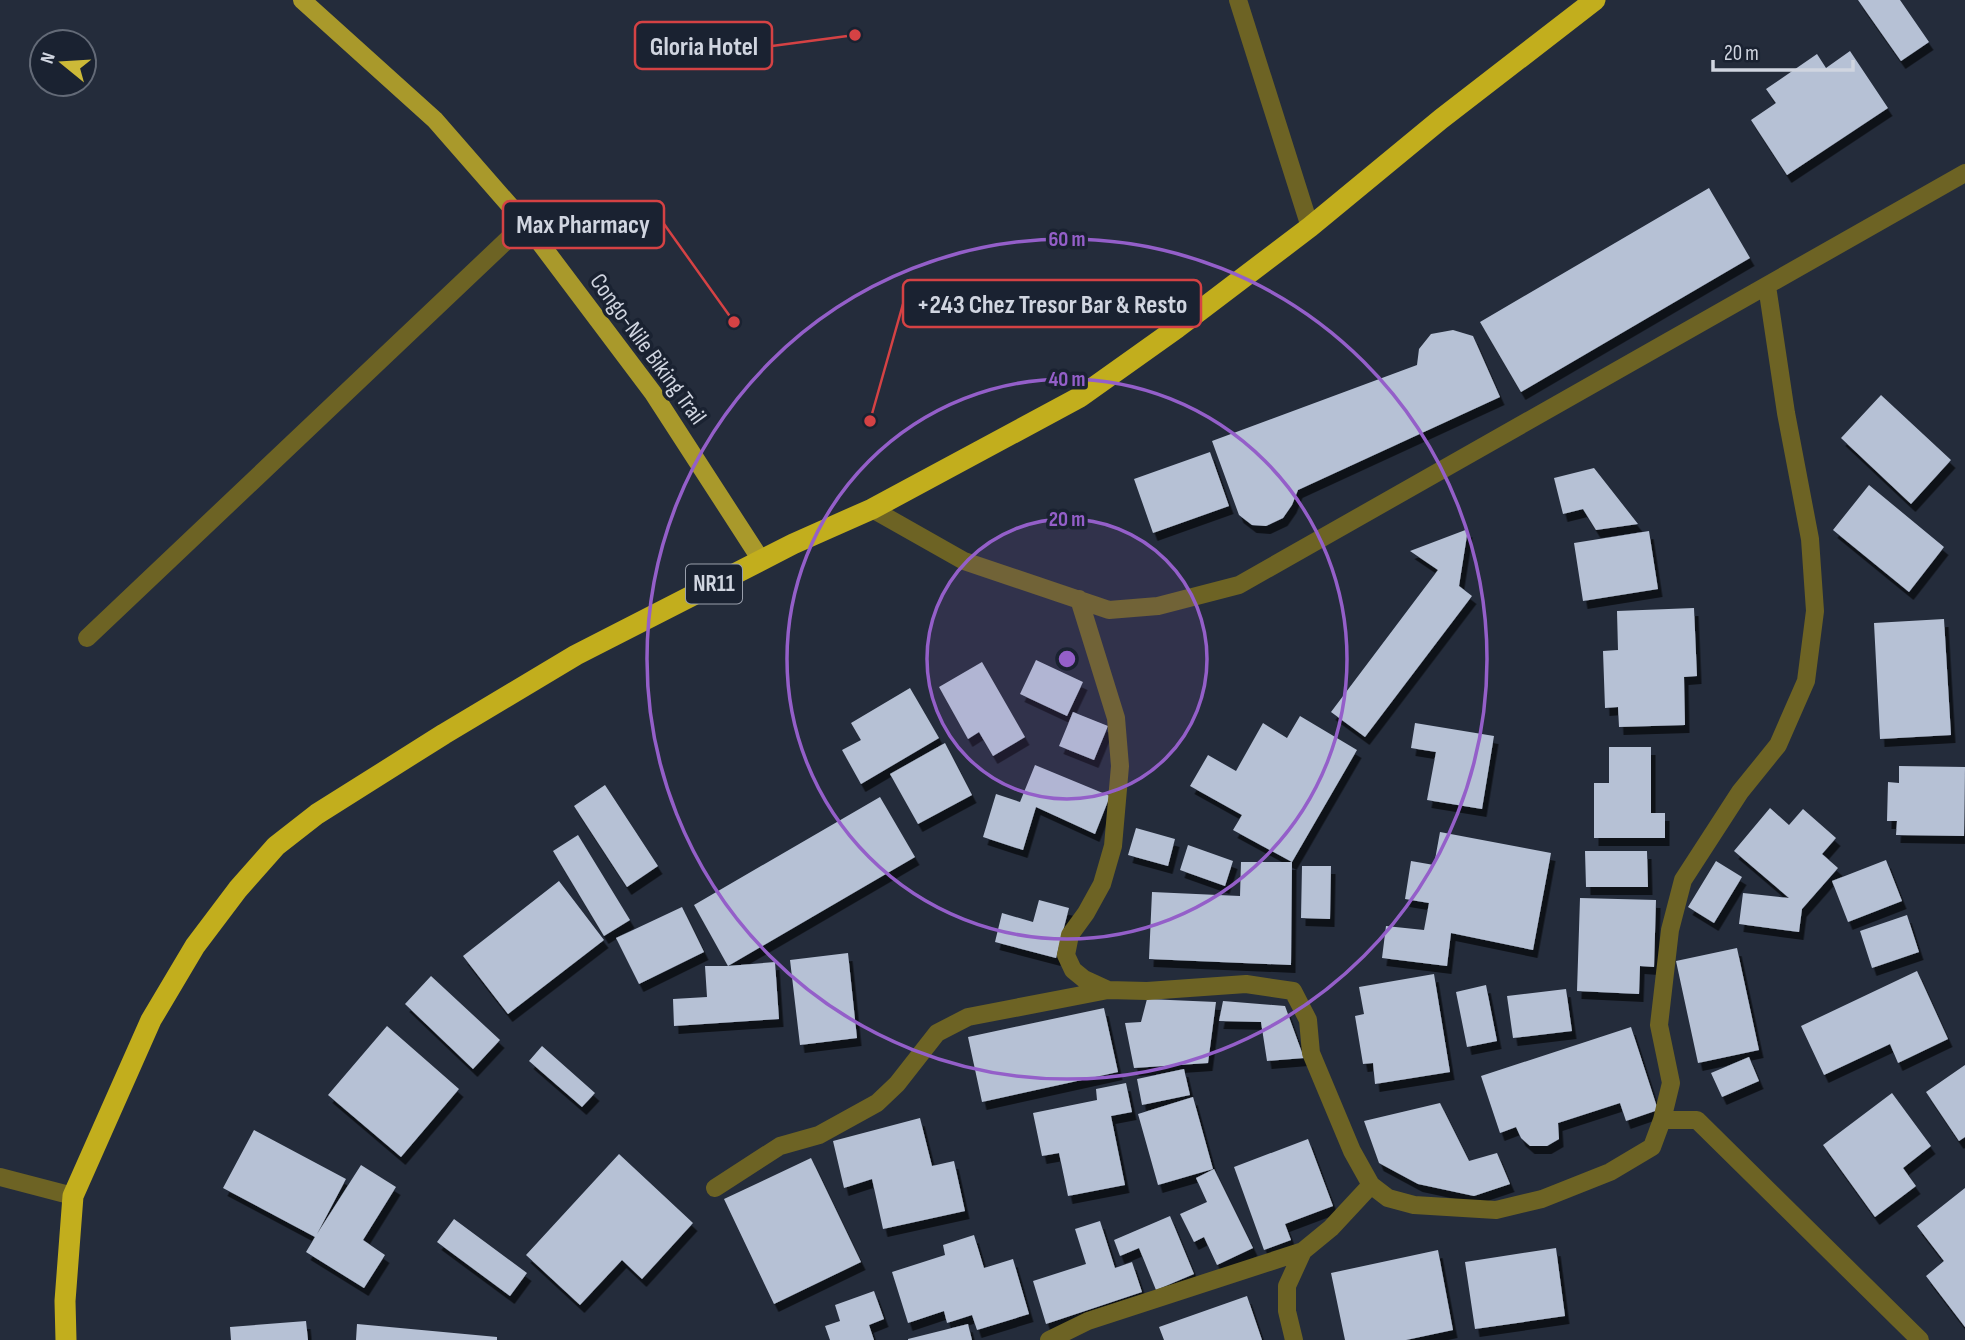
<svg xmlns="http://www.w3.org/2000/svg" width="1965" height="1340" viewBox="0 0 1965 1340" font-family="'Sofia Sans Condensed',sans-serif">
  <style>
    .building { fill: #b6c1d5; filter: url(#shadow) }
    .lines { fill: none; stroke-linecap: round; stroke-linejoin: round }
    .minor { stroke: #6d6324; stroke-width: 18 }
    .major { stroke: #a9992b; stroke-width: 18 }
    .highway { stroke: #c2ae1d; stroke-width: 21 }
    .ring { fill: none; stroke: #945fc9; stroke-width: 3.5 }
    .labels { text-anchor: middle; dominant-baseline: central; stroke-width: 7; stroke-linejoin: round; paint-order: stroke }
    .shield { fill: #1a2231; stroke: #999fac; stroke-width: 2 }
    .shield-label { font-size: 23px; font-weight: bold; fill: #d0d5e0 }
    .street-label { font-size: 24px; fill: #d0d5e0; stroke: #1a2231 }
    .centre { fill: #945fc9; stroke: #1a2231; stroke-width: 3.5 }
    .ring-label { font-size: 21px; text-anchor: middle; font-weight: bold; fill: #945fc9; stroke: #1a2231; stroke-width: 7; stroke-linejoin: round; paint-order: stroke }
    .leader { fill: none; stroke: #d54244; stroke-width: 2.5 }
    .callout-dot { fill: #d54244; stroke: #1a2231; stroke-width: 2.5 }
    .callout { fill: #1a2231; stroke: #d54244; stroke-width: 2.5 }
    .callout-label { font-size: 26px; text-anchor: middle; font-weight: bold; fill: #d0d5e0 }
  </style>
  <defs>
    <filter id="shadow"><feDropShadow dx="4.5" dy="8" stdDeviation="0" flood-color="#0009"/></filter>
  </defs>
  <rect width="100%" height="100%" fill="#242c3b"/>
  <!-- building -->
  <path class="building" d="M1858,0H1900L1929,42L1901,61Z
    M1850,51L1888,108L1787,175L1751,120L1776,103L1766,89L1817,54L1826,68Z
    M1709,188L1750,258L1521,392L1480,322Z
    M1453,330L1473,336L1500,397L1298,490L1292,505L1283,518L1266,526L1252,525L1239,515L1212,441L1417,365L1419,349L1431,334Z
    M1881,395L1951,460L1911,504L1841,438Z
    M1210,452L1229,506L1153,533L1134,479Z
    M1594,468L1638,524L1596,530L1583,509L1563,514L1554,478Z
    M1869,485L1944,547L1909,592L1833,530Z
    M1468,529L1459,586L1472,596L1365,737L1331,712L1438,570L1410,551Z
    M1649,531L1658,589L1583,601L1574,543Z
    M1694,608L1697,676L1684,677L1685,725L1619,727L1618,707L1605,708L1603,651L1618,650L1617,611Z
    M1944,619L1951,735L1880,739L1874,623Z
    M1036,660L1083,682L1067,716L1020,694Z
    M982,662L1025,737L993,756L979,732L968,739L939,687Z
    M910,688L939,738L861,784L842,750L861,740L851,723Z
    M1073,712L1108,726L1094,760L1059,746Z
    M1300,716L1357,750L1292,862L1233,830L1242,815L1190,786L1208,755L1236,771L1263,723L1287,738Z
    M1415,723L1494,736L1482,809L1427,800L1436,752L1411,748Z
    M945,743L972,795L918,824L890,774Z
    M1609,747H1651V813H1665V838H1594V783H1609Z
    M1035,765L1110,796L1095,834L1036,807L1023,850L983,837L996,794L1020,802Z
    M1899,766L1965,767L1964,836L1896,835L1897,821H1887L1888,782L1899,783Z
    M605,785L658,866L627,887L574,806Z
    M880,797L915,857L728,966L775,962L779,1019L674,1026L673,999L707,997L705,966H728L694,905Z
    M1770,808L1789,825L1803,809L1836,838L1822,854L1838,868L1802,909L1799,932L1739,924L1743,893L1789,898L1734,851Z
    M1136,828L1175,839L1168,866L1128,855Z
    M1440,832L1551,853L1533,950L1451,933L1447,966L1382,958L1386,926L1424,930L1429,903L1405,899L1411,861L1434,865Z
    M578,835L630,920L604,936L553,851Z
    M1188,845L1233,861L1225,886L1180,870Z
    M1585,851H1647L1648,887H1586Z
    M1886,860L1902,901L1848,922L1832,881Z
    M1716,861L1742,877L1714,923L1688,907Z
    M1241,862H1292L1291,965L1149,959L1152,892L1240,896Z
    M1302,866H1331L1330,919L1301,918Z
    M559,881L604,940L508,1014L463,956Z
    M1580,898L1656,900L1654,967L1640,966L1639,994L1577,991Z
    M1039,900L1069,908L1056,958L995,942L1002,913L1033,922Z
    M682,907L704,952L639,984L616,938Z
    M1907,915L1919,952L1872,968L1860,931Z
    M1737,948L1759,1050L1698,1063L1676,961Z
    M848,953L857,1038L800,1045L790,960Z
    M1917,971L1948,1039L1898,1063L1890,1044L1824,1075L1801,1026Z
    M1434,974L1450,1072L1375,1084L1373,1063L1363,1064L1355,1016L1364,1014L1359,987Z
    M431,976L500,1040L473,1069L405,1004Z
    M1486,985L1497,1041L1467,1047L1456,992Z
    M1566,989L1572,1031L1513,1038L1507,996Z
    M1147,999L1216,1002L1208,1063L1134,1068L1125,1023L1141,1022Z
    M1223,1001L1285,1006L1304,1058L1267,1061L1261,1022L1219,1021Z
    M1104,1008L1118,1072L982,1102L968,1037Z
    M387,1026L459,1089L401,1157L328,1095Z
    M1631,1027L1658,1110L1626,1121L1620,1103L1558,1123L1559,1139L1547,1146H1530L1521,1138L1516,1127L1500,1133L1481,1076Z
    M542,1046L595,1093L582,1107L529,1061Z
    M1749,1057L1759,1081L1722,1097L1711,1073Z
    M1965,1065V1137L1959,1141L1926,1092Z
    M1184,1069L1190,1095L1142,1105L1137,1079Z
    M1126,1083L1132,1112L1111,1116L1125,1185L1068,1196L1059,1153L1042,1156L1033,1113L1097,1100L1096,1089Z
    M1892,1093L1931,1146L1903,1168L1916,1186L1875,1217L1823,1145Z
    M1193,1097L1213,1169L1158,1185L1138,1114Z
    M1440,1103L1469,1161L1497,1153L1510,1184L1474,1196L1418,1184L1379,1163L1364,1121Z
    M920,1118L932,1166L954,1161L965,1211L883,1229L872,1179L844,1188L833,1141Z
    M254,1130L346,1179L317,1234L361,1165L396,1187L363,1240L385,1255L364,1288L306,1252L315,1237L223,1188Z
    M1308,1139L1333,1206L1285,1224L1291,1240L1264,1250L1234,1167Z
    M619,1154L693,1223L642,1279L622,1260L580,1305L526,1255Z
    M811,1158L861,1262L774,1304L724,1199Z
    M1214,1169L1253,1248L1217,1265L1204,1237L1194,1242L1180,1214L1207,1202L1196,1178Z
    M1965,1188V1327L1926,1276L1944,1261L1917,1226Z
    M1170,1216L1194,1274L1156,1290L1139,1248L1120,1256L1114,1240Z
    M454,1219L527,1273L510,1296L437,1242Z
    M1100,1221L1115,1268L1132,1262L1142,1292L1046,1324L1033,1281L1086,1264L1075,1229Z
    M974,1235L984,1268L1013,1259L1029,1314L977,1330L972,1315L947,1323L944,1311L908,1323L892,1272L945,1255L943,1245Z
    M1556,1248L1565,1316L1475,1329L1465,1262Z
    M1438,1250L1453,1330L1406,1340H1345L1331,1273Z
    M874,1291L884,1319L869,1325L874,1340H830L825,1326L840,1321L835,1305Z
    M1247,1296L1262,1340H1164L1159,1327Z
    M306,1321L308,1340H231L230,1327Z
    M357,1324L497,1337V1340H356Z
    M968,1324L972,1340H908V1339Z"/>
  <g class="lines">
    <!-- minor -->
    <path class="minor" d="M1238,0L1310,227
      M872,509L964,561L1109,610L1158,606L1239,585L1965,173
      M1079,599L1116,718L1120,766L1113,846L1102,884L1086,913L1070,935L1066,955L1073,970L1084,979L1108,990L1147,991L1246,984L1293,991L1308,1020L1311,1053L1352,1151L1371,1185L1388,1198L1414,1205L1496,1210L1542,1199L1610,1172L1652,1147L1662,1120L1671,1083L1659,1025L1670,930L1683,880L1740,792L1778,745L1806,681L1815,611L1810,539L1786,413L1767,286
      M87,638L525,223
      M1662,1120H1697L1920,1340
      M0,1177L73,1196
      M715,1188L780,1146L819,1135L877,1103L897,1084L937,1033L968,1017L1108,990
      M1049,1340L1088,1321L1303,1251
      M1294,1340L1287,1311V1286L1303,1251L1331,1228L1371,1185"/>
    <!-- major -->
    <path class="major" d="M302,0L435,120L525,223L653,393L761,560"/>
    <!-- highway -->
    <path class="highway" d="M66,1340L65,1301L73,1196L151,1020L195,946L238,889L276,846L317,814L444,734L576,655L793,544L872,509L1080,397L1177,328L1310,227L1441,119L1595,0"/>
  </g>
  <!-- distance rings -->
  <circle cx="1067" cy="659" r="140" fill="#945fc9" fill-opacity=".12"/>
  <g class="ring">
    <circle cx="1067" cy="659" r="140"/>
    <circle cx="1067" cy="659" r="280"/>
    <circle cx="1067" cy="659" r="420"/>
  </g>
  <g class="labels">
    <!-- shield labels -->
    <rect class="shield" x="686" y="564.5" width="56" height="39" rx="5"/>
    <g class="shield-label">
      <text x="714" y="584">NR11</text>
    </g>
    <!-- street labels -->
    <g class="street-label">
      <text transform="translate(648 349) rotate(54)">Congo-Nile Biking Trail</text>
    </g>
  </g>
  <circle cx="1067" cy="659" r="10" class="centre"/>
  <g class="ring-label">
    <text x="1067" y="246">60 m</text>
    <text x="1067" y="386">40 m</text>
    <text x="1067" y="526">20 m</text>
  </g>
  <!-- callouts -->
  <path class="leader" d="M855 35L772 46M734 322L664 224M870 421L903 304"/>
  <g class="callout-dot">
    <circle cx="855" cy="35" r="7"/>
    <circle cx="734" cy="322" r="7"/>
    <circle cx="870" cy="421" r="7"/>
  </g>
  <g class="callout">
    <rect x="635" y="22" width="137" height="47" rx="7"/>
    <rect x="503" y="201" width="161" height="47" rx="7"/>
    <rect x="903" y="280" width="298" height="47" rx="7"/>
  </g>
  <g class="callout-label">
    <text x="704" y="55">Gloria Hotel</text>
    <text x="583" y="233">Max Pharmacy</text>
    <text x="1052" y="313">+243 Chez Tresor Bar &amp; Resto</text>
  </g>
  <!-- north arrow -->
  <g transform="translate(63 63) rotate(288)"><circle r="33" fill="#1a2231" stroke="#636a77" stroke-width="2"/>
  <path d="M0-5L12 26L0 18L-12 26Z" fill="#ccb938"/>
  <text y="-10" font-size="19" font-weight="bold" text-anchor="middle" fill="#d0d5e0">N</text>
  </g>
  <!-- scale -->
  <path d="M1713 60v10h140v-10" fill="none" stroke="#d0d5e0" stroke-width="3.5"/>
  <text x="1724" y="60" font-size="21" fill="#d0d5e0" stroke="#1a2231" stroke-width="5" paint-order="stroke">20 m</text>
</svg>
